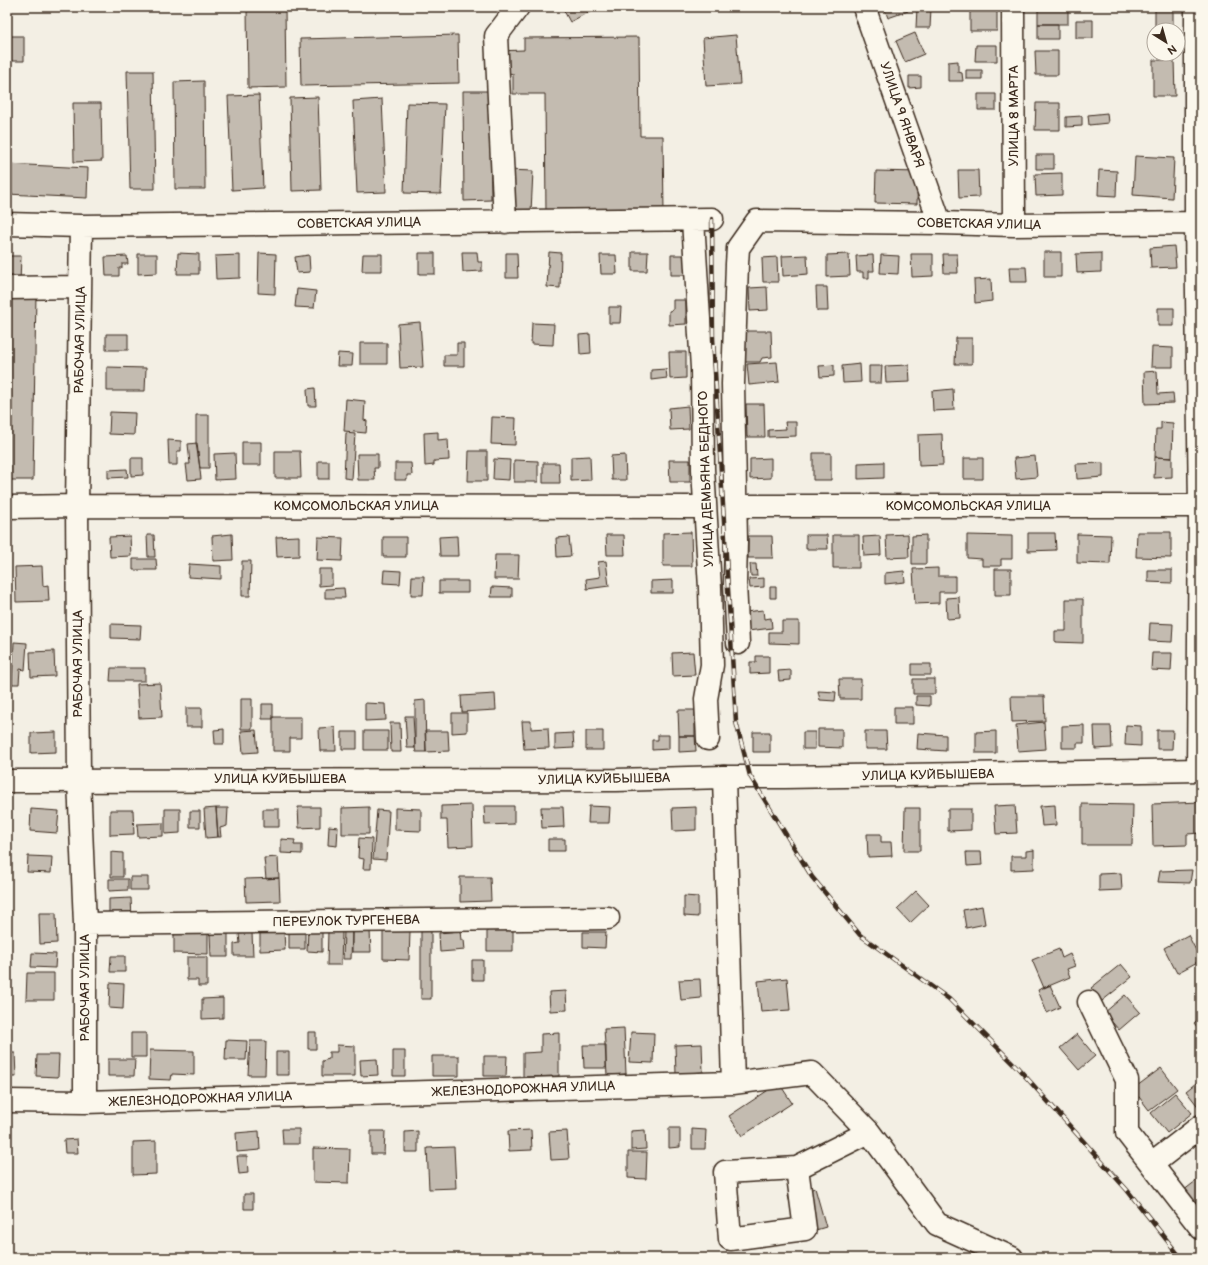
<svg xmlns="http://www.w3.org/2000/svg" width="1208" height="1265" viewBox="0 0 1208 1265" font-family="'Balsamiq Sans',sans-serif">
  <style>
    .building { fill: #c3bbb0; stroke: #3b2a1e }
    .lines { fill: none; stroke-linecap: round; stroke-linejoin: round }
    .minor-casing { stroke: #3b2a1e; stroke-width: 25 }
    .major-casing { stroke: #3b2a1e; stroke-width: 25 }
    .minor { stroke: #fbf7ec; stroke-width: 22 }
    .major { stroke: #fbf7ec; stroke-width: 22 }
    .rail-casing { stroke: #3b2a1e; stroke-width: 4.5 }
    .rail { stroke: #fbf7ec; stroke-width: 3; stroke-dasharray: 9; stroke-linecap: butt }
    .labels { text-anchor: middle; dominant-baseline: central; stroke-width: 3; stroke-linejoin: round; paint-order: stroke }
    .street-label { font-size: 13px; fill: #3b2a1e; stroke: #fbf7ec }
  </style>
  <rect width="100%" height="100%" fill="#f3efe4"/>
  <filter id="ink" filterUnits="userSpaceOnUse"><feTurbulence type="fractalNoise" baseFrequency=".025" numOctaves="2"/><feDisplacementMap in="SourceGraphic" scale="8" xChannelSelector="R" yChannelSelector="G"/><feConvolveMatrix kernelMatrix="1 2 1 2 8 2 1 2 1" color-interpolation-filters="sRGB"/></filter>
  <g filter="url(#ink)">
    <!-- building -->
    <path class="building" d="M247,7H285L286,87L248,88Z
      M562,7H598L570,22Z
      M884,7H907L908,11L888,18Z
      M917,7L931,8L930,28H916Z
      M970,7H997V31H970Z
      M1038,7H1068V24H1038Z
      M1155,7H1173V25L1155,26Z
      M1076,20H1093V38H1076Z
      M1038,24H1058V39H1038Z
      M915,33L924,54L905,62L896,41Z
      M458,35L459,83L301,86L300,39Z
      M736,35L740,84L706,86L703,38Z
      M7,36H24V61H7Z
      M639,37L640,136H663L664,214L546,215L545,94H513V74L505,72L497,51L524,50V38Z
      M976,45H997V61H975Z
      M1035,51H1058V75H1036Z
      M1153,60H1174L1175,96H1153Z
      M958,61V72L962,73L963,81H948V62Z
      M966,70H982V79H966Z
      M127,71H153L155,189H130Z
      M909,76H921V87L909,88Z
      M204,81L205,189H175L174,82Z
      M463,91H490L491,200L464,201Z
      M978,94H996V110H978Z
      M259,95L263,188L232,190L228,96Z
      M318,97L321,190L292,191L290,98Z
      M382,99L386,192L357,193L353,101Z
      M73,103H101L102,161L74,162Z
      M407,103L445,104L441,194L404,193Z
      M1036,103H1060V130H1035Z
      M1107,113L1108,123L1089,125L1088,115Z
      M1082,116V126L1066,127V117Z
      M1036,155H1054V169H1036Z
      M1135,156L1174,158L1172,198L1133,195Z
      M7,164L88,168L87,198L7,194Z
      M507,170L533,171L531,212L505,211Z
      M958,170H978L979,197L959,198Z
      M1099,170L1117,171L1116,196L1098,195Z
      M876,171L918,172L917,204L875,203Z
      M1062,173V195L1036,196L1035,174Z
      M1174,246L1176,267L1151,268L1150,248Z
      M462,252H477L478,262H482V271L463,272Z
      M549,252L561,253L560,288L547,287Z
      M632,252H648L647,271H632Z
      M1044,252H1061V277H1044Z
      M178,253L199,254V274H177Z
      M259,253L276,254L275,294L258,293Z
      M419,253H435V274H419Z
      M506,253H517L518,278H506Z
      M1101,253V272L1077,273L1076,254Z
      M138,254H157V273L138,274Z
      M363,254H382V271H362Z
      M849,254L850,276L827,277V255Z
      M911,254H933V276L912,277Z
      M943,254H957L958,273H944Z
      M240,255V278L216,279L215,256Z
      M309,255L310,272L297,273L295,257Z
      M600,255H616L617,274H601Z
      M671,255H687V275H671Z
      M807,255L808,274L783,276L782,256Z
      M873,255L874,271H869V278H863V272H857L856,256Z
      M881,255L899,256L898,274L880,273Z
      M7,256H21L20,283H7Z
      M127,256L128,264H122V268H119V276H106L105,257Z
      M777,257L778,282H763L762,258Z
      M1009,267H1026L1027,282H1010Z
      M991,279L992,301L975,303L974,280Z
      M767,287L768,310L750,311L749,288Z
      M816,287H827L828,311H817Z
      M297,289L316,291L314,308L295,307Z
      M8,293H36L33,480H7Z
      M673,300H686V324L669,325V311L673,310Z
      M609,307H621L620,323H609Z
      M1158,308H1174V326H1158Z
      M420,322L423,367L400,368L398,324Z
      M532,323L554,324L553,345L531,344Z
      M743,331H771L772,357L762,358L760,362H744Z
      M106,334H128V350H106Z
      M590,334L591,353L580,354L579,335Z
      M956,338H972V364H955Z
      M360,343H387V364H360Z
      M457,343H464V366H444V355H457Z
      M1152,347L1173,348V367H1151Z
      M669,352H686V378L670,379Z
      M338,353L353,354L352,366H337Z
      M777,362L779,382L749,385L747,364Z
      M860,364L861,382L843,383L842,366Z
      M834,365V376L820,377L819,366Z
      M909,365L910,382L886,383L885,366Z
      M869,366H882L881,383H869Z
      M107,367L146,368L145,391H107Z
      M666,369L667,378L651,380V370Z
      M1157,371L1158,394L1173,393L1174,403L1145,404L1144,372Z
      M315,388L316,406H308L307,389Z
      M953,389L954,410L933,411L932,391Z
      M346,399L365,401L364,420L367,421L366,433L344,431Z
      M746,404H764L765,437H747Z
      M688,406L689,429L670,430L669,408Z
      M110,412L135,413L134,435L109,434Z
      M196,415H209V468H200L196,443Z
      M492,417L516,418L515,445L491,444Z
      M785,422H796V436L768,437V430L786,429Z
      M1161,422L1173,423L1172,458L1155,457L1156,429H1161Z
      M438,432V440L448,439L449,460L434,461V465L425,466L424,433Z
      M346,433L355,434L352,479L344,478Z
      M942,434L943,465L919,466L918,435Z
      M168,440L181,441V451H177V465H169Z
      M242,442H261V465H242Z
      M197,443L201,479L188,480L186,464H190L188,444Z
      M275,451H300L301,478H275Z
      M469,451H487V481H468Z
      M235,453L236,479L215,480L214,454Z
      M813,453H831V480H813Z
      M357,454H378V468H374L375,480H358Z
      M625,455L626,480H612L611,456Z
      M590,456L591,480L571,481V457Z
      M1035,456L1037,477L1016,479L1014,458Z
      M1155,457L1172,458V477L1154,478Z
      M131,458H143V475L131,476Z
      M771,458V478L750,479V459Z
      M964,458H983V479H964Z
      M494,459L510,460L509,480L493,479Z
      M514,460L538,461V482H514Z
      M669,460H690V482H670Z
      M318,461H329V479H318Z
      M884,462V478L858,479V463Z
      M395,463H411L412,475H407V480H395Z
      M543,463H559L560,483H543Z
      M1103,463V477L1077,479L1076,464Z
      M127,469L128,477L108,478V470Z
      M691,532L692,566H663V533Z
      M1137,532H1171V558L1136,557Z
      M1028,533H1055L1056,550L1028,551Z
      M232,534L233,560L213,561L212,536Z
      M908,534L909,557L887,558L886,535Z
      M1077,534L1111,535L1110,564L1077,563Z
      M147,535H154L155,557H148Z
      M606,535H624L625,555H607Z
      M806,535H827L828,549H806Z
      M833,535H859V568H833Z
      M926,535V564H912V536Z
      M967,535L1012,536V559H1001V566H982V559L967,558Z
      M130,536L131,556L110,557L109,537Z
      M299,536V556L277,557L276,537Z
      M457,536L458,556H440L439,537Z
      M748,536H772L773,558H748Z
      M880,536L881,555L864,556L863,537Z
      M318,537L343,538L342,561L317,560Z
      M383,537H406V557H383Z
      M569,537L571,556L557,557L556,538Z
      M495,555H519L518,579H494Z
      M133,559H156L157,570H133Z
      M242,561H251L250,596H242Z
      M606,561L609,586L587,589L586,579L600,577L598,562Z
      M189,564L221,566V579L188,577Z
      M750,564H756L757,576H751Z
      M42,566L43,586L48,585L49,601L16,602L15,567Z
      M938,568V576H955V592H939V603L915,604L913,569Z
      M319,569H332V585L319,586Z
      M995,569H1011V595H995Z
      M384,570L401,571L400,584L383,583Z
      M1148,570H1172V583L1148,582Z
      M904,571L905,582L885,584V573Z
      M412,576H424L423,595H411Z
      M764,578V587L750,588L749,579Z
      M673,580V593H651V581Z
      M439,581H468V593H439Z
      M492,587L512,588V597H491Z
      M770,587H776V598H770Z
      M344,588L345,598H325V589Z
      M959,597L960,618L947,619L946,598Z
      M1066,599H1083V643L1055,642V631H1066Z
      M763,610L764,619L771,618L772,628L748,631L745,612Z
      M782,621H799V644L769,643V632H782Z
      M1150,623L1173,624L1172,642L1149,641Z
      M111,624L141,625L140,639L111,638Z
      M14,642L27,643L25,670L20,669L19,684H12Z
      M54,651L55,676L31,677L30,652Z
      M693,652L695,675L673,676L672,653Z
      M1152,653H1172L1171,671L1151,670Z
      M756,656H769V673L750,674V662H756Z
      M912,664H931V675H912Z
      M111,668H145V681H110Z
      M791,670V680L779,681L778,671Z
      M839,679H861V699H840Z
      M913,679H935V694H913Z
      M160,683L162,717L139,718L137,684Z
      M818,691L836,692L835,701L820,700Z
      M495,694L496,710L462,712L461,696Z
      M916,696H930V706L916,705Z
      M1011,696H1044L1045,721L1012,722Z
      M241,699H252V729H241Z
      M425,700L426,752H416L415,748V701Z
      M365,703L385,704L386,720L365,721Z
      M262,704H273V719H262Z
      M894,707H913V724H894Z
      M186,708H202V727H186Z
      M678,710H695V736H679Z
      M452,713H467V732L452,733Z
      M405,716H413L415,748H407Z
      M273,717H301V738H290V751H273Z
      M522,721H531V729L548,728L549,748L524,749Z
      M1044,722L1046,749L1018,751L1016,725Z
      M390,723H400L401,752H391Z
      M1084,725V743H1077V748H1062V726Z
      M1126,725L1141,726V746L1125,745Z
      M1094,726H1111L1112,748L1095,749Z
      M335,727L336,751H320L319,728Z
      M224,729V744H215L214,730Z
      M818,729H842V748L818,747Z
      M256,730L258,752L243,753L241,731Z
      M1157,730H1173L1172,749H1157Z
      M364,731H388V750H364Z
      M425,731H448L449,751L426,752Z
      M586,731H603V750H586Z
      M865,731H886L887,749H865Z
      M996,731V753H976V732Z
      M56,732V752L31,753V733Z
      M342,732H357V749H342Z
      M753,732H770V752H753Z
      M803,732H815V749H803Z
      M573,733L574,748L555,749V734Z
      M918,733L946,735V751L917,749Z
      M658,735H669V749L652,750V740H658Z
      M679,736H695L696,751L679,752Z
      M1201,802V833L1187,834V845L1153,846L1152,804Z
      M1082,804L1133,805L1132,845H1082Z
      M472,805L473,846L448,847L447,820H441V806Z
      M1015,805L1017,833L996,834L994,806Z
      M1055,805L1056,825L1042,826L1040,806Z
      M484,806H514V824L485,825Z
      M589,806L610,807L609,823H588Z
      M298,807H320V827L299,828Z
      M369,807V834H342V808Z
      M541,807H563L564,827L542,828Z
      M696,807V830L673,831L672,808Z
      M216,808H228L227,826L220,828L221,837H218Z
      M216,808L218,837L206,838L204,809Z
      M395,808L421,809V831L395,830Z
      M905,808H920V851H904Z
      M31,809L59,811L57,833L30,831Z
      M165,809H180V833L165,834Z
      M263,809H279V827H263Z
      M948,809H971V830L948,831Z
      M110,810H133L134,834L110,835Z
      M377,810L389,811L386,860L373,859Z
      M190,811H200V827H190Z
      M163,823V836L138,837L137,824Z
      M329,826L338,827L337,846L328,845Z
      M867,834H881V842H891L892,856L868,857Z
      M359,838L372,839L371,869H363L364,859L358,858Z
      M281,839L295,840L294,845H302V854L281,853Z
      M548,839H565V851H548Z
      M1034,850V869L1011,870V856H1026V851Z
      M111,852L123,853V877H111Z
      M966,852H981L982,865L967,866Z
      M28,856L52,857L51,873L27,872Z
      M278,857L279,878L266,879L264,858Z
      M1192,870L1190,883L1158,882L1160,871Z
      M1121,873L1122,890L1099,891V874Z
      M130,877H148V890H130Z
      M460,877H490L491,901L460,902Z
      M279,878L280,901L246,902L245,879Z
      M109,879H128V890L109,891Z
      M916,891L929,905L910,923L897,909Z
      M684,896L698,897V917L684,916Z
      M131,898L132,919L109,920V899Z
      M982,906L985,924L966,928L963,910Z
      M39,913H56L57,943L40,944Z
      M421,929H431V999H421Z
      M308,930H322V952L307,951Z
      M487,930H513V951H487Z
      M284,931L285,950L260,951V932Z
      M289,931H305V949H289Z
      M328,931L342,932L341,965H327Z
      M344,931H352L351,959H343Z
      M352,931H370L371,952H352Z
      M383,931H410L409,960L383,959Z
      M460,931L461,940H464L465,950L440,952L439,933Z
      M583,932H606L605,948L583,947Z
      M228,933V957H211L210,934Z
      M252,933L253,956H234V944L240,943L239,934Z
      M174,934H208V954L174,953Z
      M1188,935L1201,960L1177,973L1164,948Z
      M1059,949L1062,958L1070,954L1075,966L1067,969L1070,977L1044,988L1032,960Z
      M32,953L56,954L55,968L31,967Z
      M111,956H125V972H110Z
      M187,957H207V986H198V980H187Z
      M472,960H483V980H472Z
      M1121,964L1132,977L1102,1001L1091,988Z
      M27,973H54V1000H26Z
      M787,978L790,1010L761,1012L758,981Z
      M700,979L701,998L681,1000L679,980Z
      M110,983L124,984L123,1009L109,1008Z
      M1050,985L1060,1007L1047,1013L1038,990Z
      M566,991L567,1010L550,1011L549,992Z
      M1125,995L1140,1012L1119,1030L1104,1013Z
      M223,998V1018L202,1019V999Z
      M1201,1017V1032L1194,1023Z
      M624,1028L626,1074L607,1075L604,1029Z
      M308,1032H316V1049H308Z
      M631,1032L654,1033L653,1063L629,1062Z
      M131,1033H146V1057H131Z
      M559,1033V1076L523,1077V1053L541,1052V1034Z
      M1077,1034L1095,1056L1079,1070L1060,1048Z
      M226,1040L247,1041L246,1060H225Z
      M250,1041H266L265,1075H248Z
      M702,1044L703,1072L676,1074L675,1045Z
      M337,1045L355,1046V1076H322V1061L329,1059V1052H337Z
      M583,1045H606V1068H584Z
      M150,1050L194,1051V1075L172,1074L171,1080L149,1079Z
      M393,1051H405V1076H393Z
      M276,1052H289V1075H276Z
      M7,1053H15L16,1077H7Z
      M37,1055H59L58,1077L36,1076Z
      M432,1056H459V1076H432Z
      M484,1056H507L506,1076H484Z
      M108,1059H135L134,1076H108Z
      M377,1059L378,1075L361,1076L360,1060Z
      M1161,1068L1177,1089L1149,1110L1133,1089Z
      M1201,1079V1108L1200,1109L1186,1091Z
      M779,1083L792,1103L742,1136L729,1116Z
      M1175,1093L1192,1113L1167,1133L1151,1113Z
      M669,1128H680V1147L669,1148Z
      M282,1129H299V1144H283Z
      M692,1129L706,1130L705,1149H692Z
      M531,1130L532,1150L509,1151L508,1131Z
      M645,1130L646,1149L631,1150V1131Z
      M259,1131L260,1150L237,1152L236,1133Z
      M371,1131H385L384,1154H371Z
      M418,1131V1152H405V1132Z
      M567,1131L569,1159L551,1160L549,1132Z
      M77,1139L78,1153H65L64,1140Z
      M156,1141V1174L133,1175V1142Z
      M454,1147L456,1188L429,1189L427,1148Z
      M313,1148L350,1149L349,1183L313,1182Z
      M628,1152H647L646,1179L628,1178Z
      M237,1156H247L248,1173L239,1174Z
      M1201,1177V1210L1199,1212L1183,1191Z
      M815,1188L826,1227L799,1235L788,1196Z
      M244,1194H253V1209H244Z"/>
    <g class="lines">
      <!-- minor casing -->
      <g class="minor-casing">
        <path id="minor" d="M864,7L940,223
          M1013,7L1014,225
          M1196,7V223L1200,506L1198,770
          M693,220L702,368L703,469L710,588L712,665L706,699L708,739
          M505,222L496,36L518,7
          M7,224L81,226L712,219
          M81,226L77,506L79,780L85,924V1102
          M7,288L80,287
          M735,506H1201
          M7,507L77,506L705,507
          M738,643L735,584L736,541L733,384L737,264L738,248L757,221L940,223L1014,225L1201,223
          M85,924L608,918
          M1089,1002L1127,1080V1133L1201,1228
          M733,1083L812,1073L869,1132L797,1168L725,1172L730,1239L805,1229L797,1168
          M7,1101L85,1102L733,1083L724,777
          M869,1132L937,1224L1012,1258
          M1152,1164L1201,1126"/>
      </g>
      <!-- major casing -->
      <g class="major-casing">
        <path id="major" d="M7,781L616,780L724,777H785L1201,770"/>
      </g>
      <!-- minor -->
      <use href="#minor" class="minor"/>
      <!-- major -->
      <use href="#major" class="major"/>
      <!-- rail casing -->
      <g class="rail-casing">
        <path id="rail" d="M712,219L713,338L736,722L750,776L812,877L860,935L949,999L1017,1067L1127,1190L1181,1258"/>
      </g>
      <!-- rail -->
      <use href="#rail" class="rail"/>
    </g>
  </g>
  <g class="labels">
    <!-- street labels -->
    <g class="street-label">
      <text transform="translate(902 115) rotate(71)">УЛИЦА 9 ЯНВАРЯ</text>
      <text transform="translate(1014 116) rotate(-90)">УЛИЦА 8 МАРТА</text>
      <text transform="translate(359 223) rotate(-1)">СОВЕТСКАЯ УЛИЦА</text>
      <text transform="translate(979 224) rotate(1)">СОВЕТСКАЯ УЛИЦА</text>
      <text transform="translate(80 340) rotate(-89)">РАБОЧАЯ УЛИЦА</text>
      <text transform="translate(706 479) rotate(-92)">УЛИЦА ДЕМЬЯНА БЕДНОГО</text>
      <text x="356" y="506">КОМСОМОЛЬСКАЯ УЛИЦА</text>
      <text x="968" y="506">КОМСОМОЛЬСКАЯ УЛИЦА</text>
      <text transform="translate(78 664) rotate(-90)">РАБОЧАЯ УЛИЦА</text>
      <text transform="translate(928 775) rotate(-1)">УЛИЦА КУЙБЫШЕВА</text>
      <text x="280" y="779">УЛИЦА КУЙБЫШЕВА</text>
      <text transform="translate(604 779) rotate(-1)">УЛИЦА КУЙБЫШЕВА</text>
      <text transform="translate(346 921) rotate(-1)">ПЕРЕУЛОК ТУРГЕНЕВА</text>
      <text transform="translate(85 988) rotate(-90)">РАБОЧАЯ УЛИЦА</text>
      <text transform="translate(523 1089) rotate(-2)">ЖЕЛЕЗНОДОРОЖНАЯ УЛИЦА</text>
      <text transform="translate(200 1099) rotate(-2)">ЖЕЛЕЗНОДОРОЖНАЯ УЛИЦА</text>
    </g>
  </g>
  <!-- margin -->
  <rect width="1208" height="1265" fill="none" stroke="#fbf7ec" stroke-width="24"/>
  <rect x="12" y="12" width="1184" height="1241" fill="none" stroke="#3b2a1e" stroke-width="1.5" filter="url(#ink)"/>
  <!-- north arrow -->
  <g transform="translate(1166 42) rotate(143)"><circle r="19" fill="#fbf7ec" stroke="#aea59a"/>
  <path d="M0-3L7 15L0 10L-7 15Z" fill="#3b2a1e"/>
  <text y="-6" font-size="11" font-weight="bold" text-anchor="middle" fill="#3b2a1e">N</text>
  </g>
</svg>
